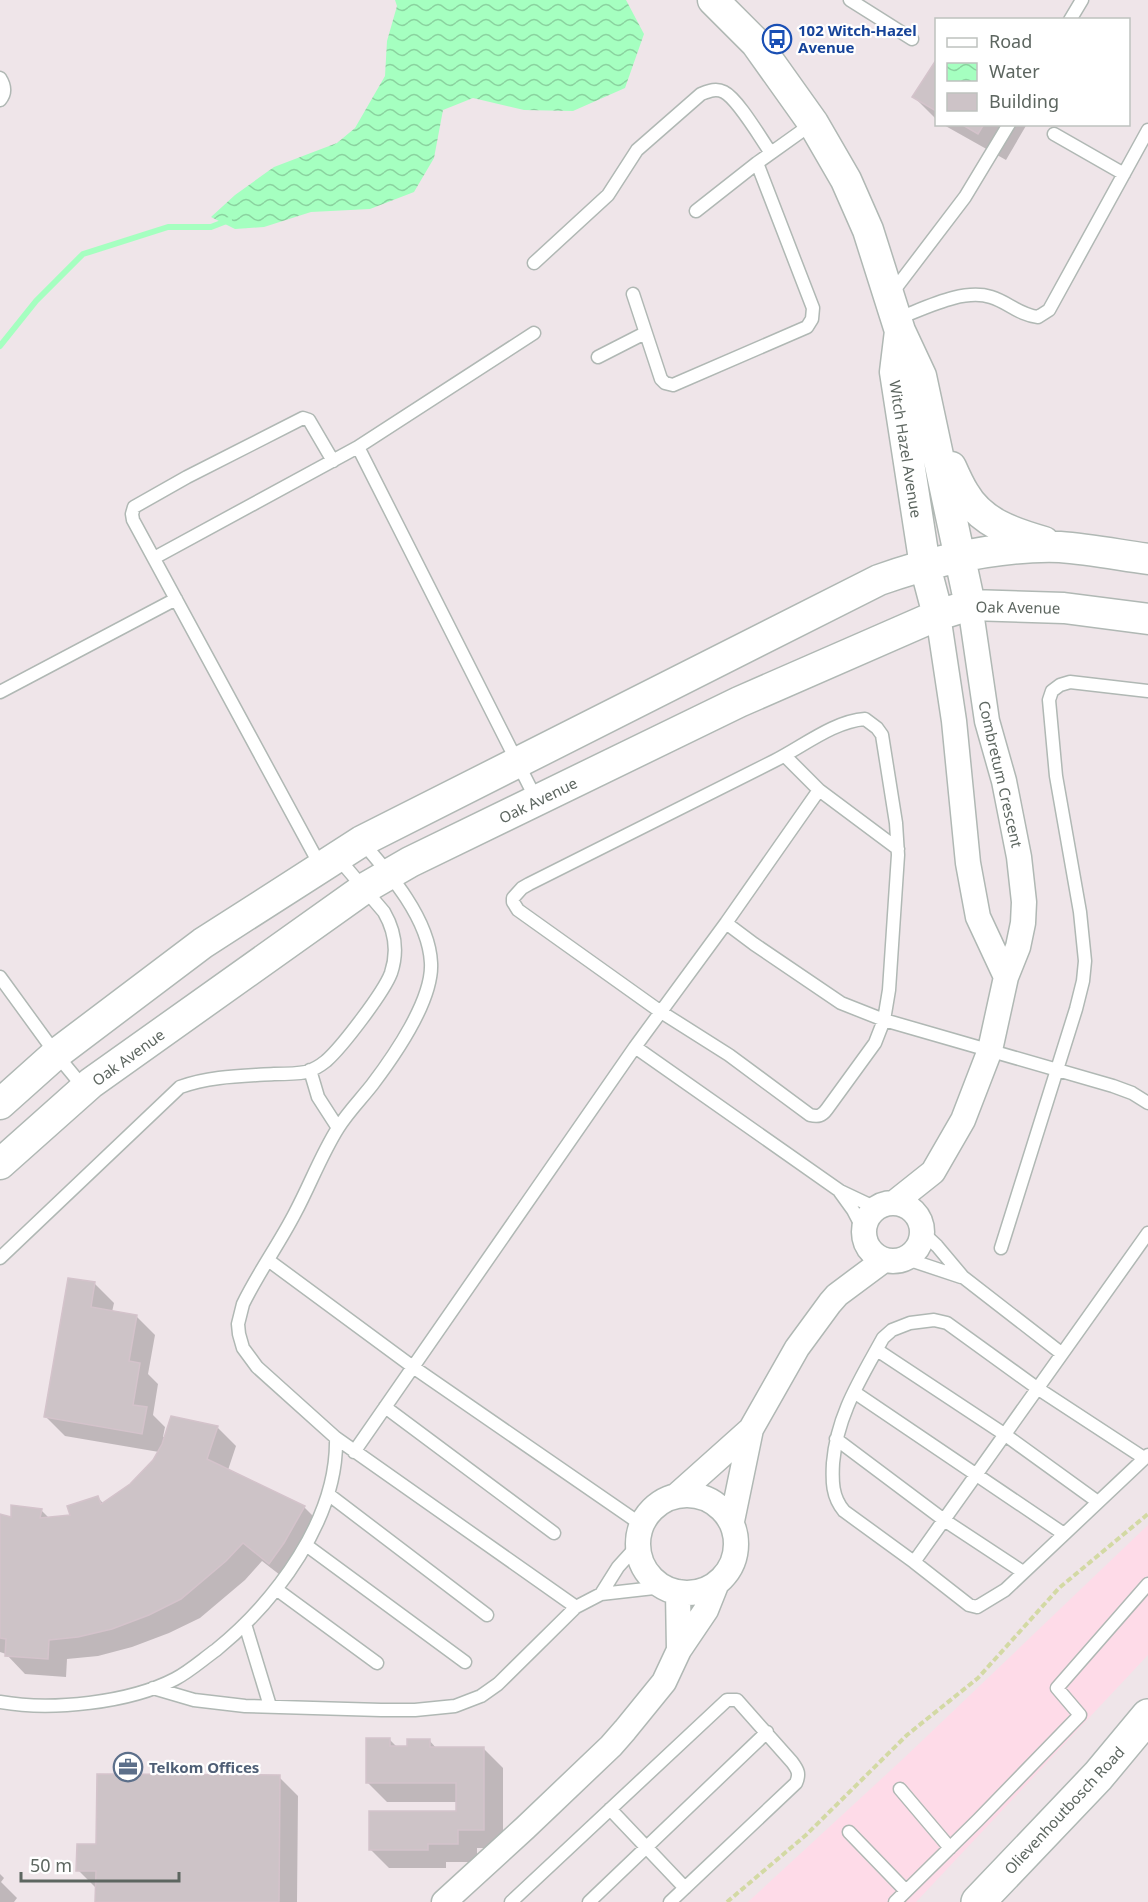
<svg xmlns="http://www.w3.org/2000/svg" width="1148" height="1902" viewBox="0 0 1148 1902" font-family="'Noto Sans',sans-serif">
  <style>
    .commercial { fill: #fedbe8 }
    .water { fill: url(#water-waves) }
    .shadow { fill: #0003 }
    .lines { fill: none; stroke-linecap: round; stroke-linejoin: round }
    .stream { stroke: #a5ffc0; stroke-width: 6 }
    .building { fill: #cdc3c7; stroke: #d4c3cb; stroke-width: 1.5 }
    .service-casing { stroke: #b0b8b4; stroke-width: 15 }
    .minor-casing { stroke: #b0b8b4; stroke-width: 27 }
    .tertiary-casing { stroke: #b0b8b4; stroke-width: 33 }
    .secondary-casing { stroke: #afb8b4; stroke-width: 36 }
    .path { stroke: #d3d9a4; stroke-width: 4; stroke-dasharray: 6 3; stroke-linecap: butt }
    .service { stroke: #fff; stroke-width: 12 }
    .minor { stroke: #fff; stroke-width: 24 }
    .tertiary { stroke: #fff; stroke-width: 30 }
    .secondary { stroke: #fff; stroke-width: 33 }
    .labels { text-anchor: middle; dominant-baseline: central; stroke-width: 4.5; stroke-linejoin: round; paint-order: stroke }
    .transit-label { font-size: 15px; font-weight: bold; fill: #164399; stroke: #fff; text-anchor: start }
    .street-label { font-size: 15px; fill: #5d6660; stroke: #fff }
    .service-label { font-size: 15px; font-weight: bold; fill: #4e5e75; stroke: #fff; text-anchor: start }
  </style>
  <defs>
    <pattern id="water-waves" width="16" height="10" patternUnits="userSpaceOnUse" patternTransform="scale(1.5)"><rect width="16" height="10" fill="#a5ffc0"/><path d="M0 5q4-4 8 0t8 0" fill="none" stroke="#8ad29f"/></pattern>
  </defs>
  <rect width="100%" height="100%" fill="#efe5e9"/>
  <!-- commercial -->
  <path class="commercial" d="M1148,1525V1655L916,1902H748L904,1758Z"/>
  <!-- water -->
  <path class="water" d="M395,0H626L644,34L625,88L573,111L524,110L473,98L443,110L434,158L414,192L370,209L311,212L264,227L235,229L211,217L235,195L274,167L337,143L355,128L385,76L387,41L397,6Z"/>
  <!-- shadow -->
  <path class="shadow" d="M936,63V119L914,97Z
    M942,124H1027L1006,160Z
    M95,1284L114,1303L112,1312L136,1316L155,1335L148,1374L158,1384L153,1415L165,1427L163,1437L217,1427L236,1446L228,1470L304,1507L323,1526L303,1562L289,1582L262,1561L245,1580L200,1618L169,1633L132,1647L98,1656L67,1659L66,1677L25,1674L6,1654L0,1652V1516L12,1519L13,1506L42,1511L50,1519L72,1517L98,1498L104,1504L143,1474L159,1452L65,1436L46,1417Z
    M390,1740L398,1748H409L429,1740L437,1749H484L503,1768V1848H477V1862H446V1868H389L370,1849L458,1813V1802H387L368,1783Z
    M279,1777L298,1796L297,1902H97V1889L78,1870L98,1846Z
    M0,1874L4,1878L1,1882L17,1898L14,1902H0Z"/>
  <g class="lines">
    <!-- stream -->
    <path class="stream" d="M0,346L36,301L83,254L168,227H211L229,220"/>
  </g>
  <!-- building -->
  <path class="building" d="M936,60V111L912,97Z
    M961,124H984L978,134Z
    M68,1278L95,1282L91,1307L137,1315L129,1361L140,1363L133,1405L147,1407L142,1434L44,1417Z
    M171,1416L218,1426L207,1459L305,1506L284,1543L269,1564L243,1543L226,1561L181,1599L149,1615L112,1629L78,1637L49,1640L48,1659L5,1656L6,1639L0,1638V1514L11,1517V1505L42,1509L40,1518L70,1515L67,1506L98,1496L101,1504L130,1484L153,1460L162,1444Z
    M366,1738H390V1746H407V1739H430V1747H484V1830H458V1844H428V1850H369V1811H456V1783H366Z
    M97,1774L280,1775L279,1902H95L96,1871H76L77,1844H96Z"/>
  <g class="lines">
    <!-- service casing -->
    <g class="service-casing">
      <path id="service" d="M850,0L912,39
        M1070,20L1082,0
        M0,78C5,86 6,93 0,100
        M1054,134L1124,174
        M696,211L757,163
        M534,263L608,195L637,150L701,94C709,91 716,88 724,92C738,99 761,139 771,153
        M892,293L965,197L1009,124
        M633,294L661,379L665,383L673,385L807,327L812,319L813,308L757,163L813,123
        M896,319C924,309 962,288 991,297C1008,302 1019,315 1038,317L1049,310L1148,130
        M534,333L358,447L536,799
        M598,357L645,333
        M154,558L358,447
        M0,692L176,599
        M865,719L877,728L882,735L896,823L898,855L889,990L884,1020L875,1043L827,1109C822,1116 818,1117 810,1115L729,1055L661,1012L518,910L513,902V898L522,888L529,884C611,843 693,802 774,761C802,747 834,721 865,719Z
        M785,756L819,790L898,849
        M362,842C390,874 429,919 431,963C433,1000 394,1056 372,1085C361,1099 348,1112 338,1128C321,1155 310,1185 295,1213C279,1244 258,1273 243,1304L238,1324L239,1334L243,1348L257,1367L336,1438L576,1607
        M321,867L133,520L132,514L134,507L187,477L303,418L309,420L333,461
        M726,923L754,944L841,1003L884,1020L1113,1086L1132,1093L1148,1103
        M0,977L56,1054L84,1088
        M635,1047L840,1191L876,1208
        M310,1070L318,1097L338,1128
        M840,1192L853,1210L864,1231
        M921,1231L937,1246L963,1277L1061,1353
        M1001,1248L1076,1009L1083,981L1085,961L1080,912L1056,776L1049,700L1052,691L1060,685L1070,682L1148,691
        M0,1258L180,1087C210,1076 242,1076 274,1074C284,1074 296,1074 306,1072C313,1070 321,1065 326,1061C342,1047 384,992 391,973C398,952 395,931 384,912L338,858
        M904,1258L961,1277
        M268,1260L413,1367L642,1525
        M877,1350L1004,1434L1098,1502
        M854,1392L1064,1534
        M385,1407L554,1533
        M836,1439L944,1520L1023,1572
        M354,1452L635,1047L726,923L819,790
        M1144,1458L1037,1388L947,1323L934,1320L910,1323L892,1330L883,1338C860,1380 837,1415 833,1463C832,1481 832,1497 844,1511L914,1562L969,1605L977,1607L1005,1590L1148,1455
        M328,1494L487,1615
        M306,1545L465,1662
        M914,1562L1148,1233
        M276,1589L377,1663
        M601,1594L618,1567L637,1546
        M245,1624L270,1706
        M153,1688L194,1700L245,1706L381,1710H415L455,1706L481,1696L498,1684L576,1607L601,1594L663,1587
        M0,1702C51,1711 129,1703 175,1679C190,1671 202,1660 216,1650C276,1601 338,1519 336,1438
        M900,1789L950,1848
        M610,1809L685,1888
        M849,1832L906,1891
        M511,1902L727,1700H737L792,1762C798,1770 800,1774 796,1783L670,1902
        M589,1902L767,1732
        M895,1902L978,1820L1080,1715L1057,1688L1148,1584"/>
    </g>
    <!-- minor casing -->
    <g class="minor-casing">
      <path id="minor" d="M938,615L954,721L968,863L978,917L1006,977
        M894,1203L933,1172L963,1120L990,1050L1006,977L1018,947L1023,923L1024,902L1019,857L1004,781L987,721L970,605
        M864 1232a29 29 0 1 1 58 0a29 29 0 1 1-58 0Z
        M638 1544a49 49 0 1 1 98 0a49 49 0 1 1-98 0Z
        M676,1496L751,1429
        M732,1521L751,1429L797,1348L830,1303L837,1295L884,1260
        M678,1592L679,1650
        M444,1902L525,1828L611,1746L625,1730L664,1682L679,1650L706,1610L716,1585"/>
    </g>
    <!-- tertiary casing -->
    <g class="tertiary-casing">
      <path id="tertiary" d="M713,0L756,43L813,123L846,180L868,230L900,331L921,376L970,605
        M900,331L895,372L925,566L938,615
        M951,467C955,476 959,485 964,493C981,523 1013,533 1044,542
        M0,1104L56,1054L203,943L362,841L879,580C936,560 999,545 1060,547C1089,549 1119,555 1148,559
        M0,1164L91,1083L365,888L410,862L739,702L938,615L970,605L1064,608L1148,619"/>
    </g>
    <!-- secondary casing -->
    <g class="secondary-casing">
      <path id="secondary" d="M978,1902L1098,1776L1148,1716"/>
    </g>
    <!-- path -->
    <path class="path" d="M727,1902L806,1835L907,1735L978,1678L1059,1588L1148,1514"/>
    <!-- service -->
    <use href="#service" class="service"/>
    <!-- minor -->
    <use href="#minor" class="minor"/>
    <!-- tertiary -->
    <use href="#tertiary" class="tertiary"/>
    <!-- secondary -->
    <use href="#secondary" class="secondary"/>
  </g>
  <!-- icons -->
  <defs>
    <g id="bus-ring" transform="scale(1.5)"><circle r="9.5" fill="#fff" stroke="#1a4fb4" stroke-width="1.5"/><path d="M-5-6H5V4H4V6H2V4H-2V6H-4V4H-5ZM-3.5-4V0h7V-4ZM-3.5 1.2v1.5H-2V1.2ZM2 1.2v1.5H3.5V1.2Z" fill="#1a4fb4"/></g>
    <g id="office-ring" transform="scale(1.5)"><circle r="9.5" fill="#fff" stroke="#5c6f8a" stroke-width="1.5"/><path d="M-6-3h4V-5.5h4V-3h4V5H-6ZM-1-4.5V-3h2v-1.5ZM-6 0V1H6V0Z" fill="#5c6f8a"/></g>
  </defs>
  <g fill-rule="evenodd">
    <use href="#bus-ring" x="777" y="39"/>
    <use href="#office-ring" x="128" y="1767"/>
  </g>
  <g class="labels">
    <!-- transit labels -->
    <g class="transit-label">
      <text x="798" y="30">102 Witch-Hazel<tspan x="798" dy="17">Avenue</tspan></text>
    </g>
    <!-- street labels -->
    <g class="street-label">
      <text transform="translate(906 449) rotate(81)">Witch Hazel Avenue</text>
      <text transform="translate(1018 607) rotate(1)">Oak Avenue</text>
      <text transform="translate(1001 774) rotate(77)">Combretum Crescent</text>
      <text transform="translate(538 800) rotate(-26)">Oak Avenue</text>
      <text transform="translate(128 1057) rotate(-36)">Oak Avenue</text>
      <text transform="translate(1064 1810) rotate(-47)">Olievenhoutbosch Road</text>
    </g>
    <!-- service labels -->
    <g class="service-label">
      <text x="149" y="1767">Telkom Offices</text>
    </g>
  </g>
  <!-- legend -->
  <rect x="935" y="18" width="195" height="108" fill="#ffffff" stroke="#bec2bf" stroke-width="1.5"/>
  <rect x="947" y="38" width="30" height="9" fill="#ffffff" stroke="#bec2bf" stroke-width="1.5"/>
  <text x="989" y="48" font-size="18" fill="#5d6660">Road</text>
  <rect x="947" y="63" width="30" height="18" fill="url(#water-waves)" stroke="#bec2bf" stroke-width="1.5"/>
  <text x="989" y="78" font-size="18" fill="#5d6660">Water</text>
  <rect x="947" y="93" width="30" height="18" fill="#cdc3c7" stroke="#bec2bf" stroke-width="1.5"/>
  <text x="989" y="108" font-size="18" fill="#5d6660">Building</text>
  <!-- scale -->
  <path d="M21 1872v9h158v-9" fill="none" stroke="#5d6660" stroke-width="3"/>
  <text x="30" y="1872" font-size="18" fill="#5d6660" stroke="#ffffff" stroke-width="4.5" paint-order="stroke">50 m</text>
</svg>
